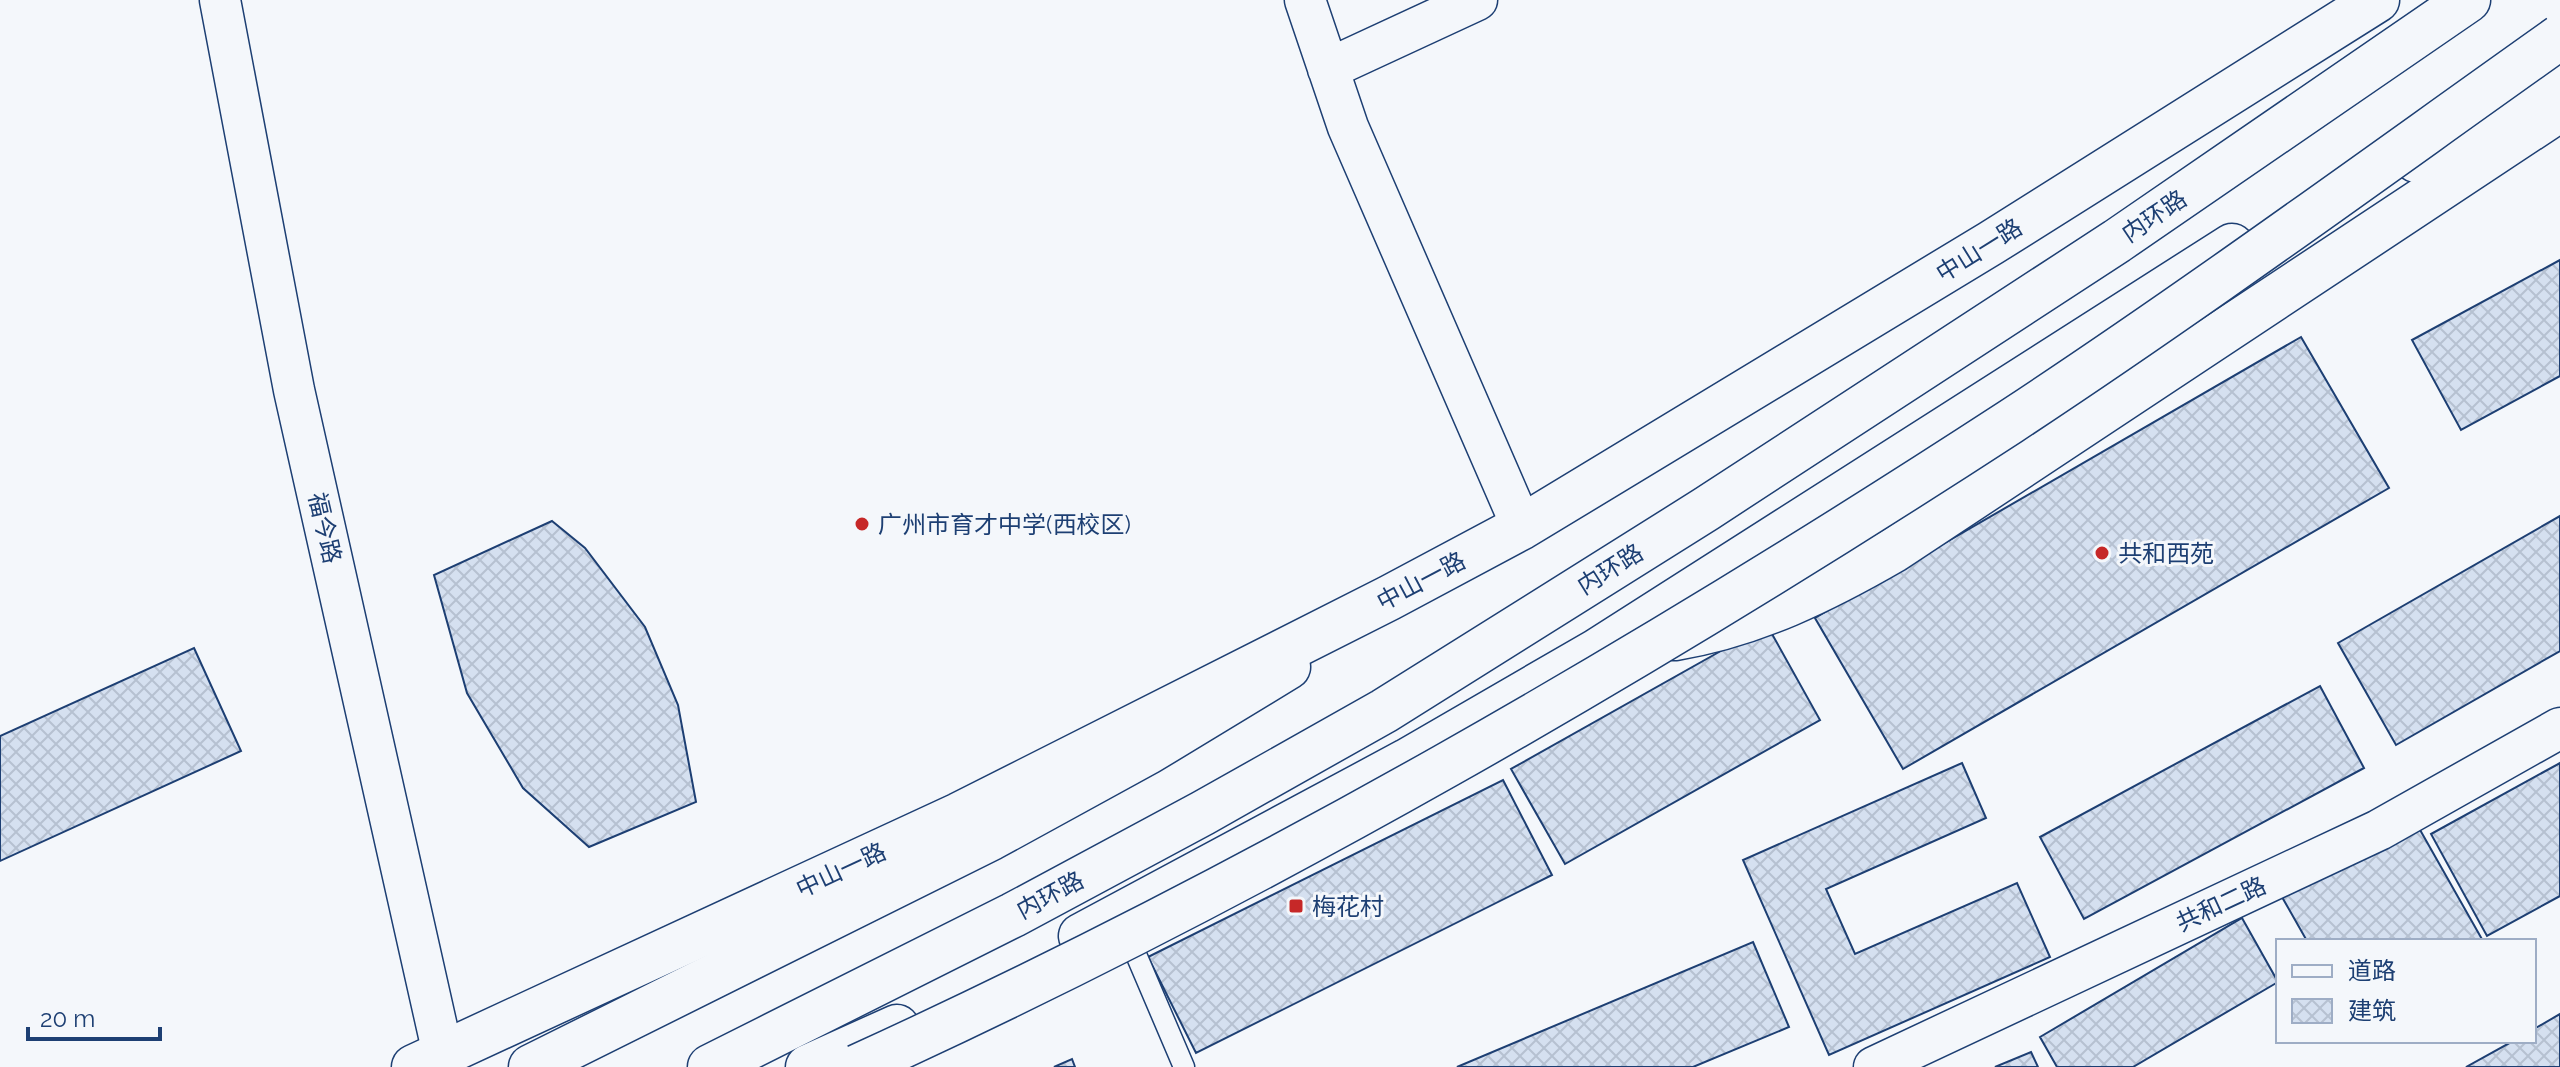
<svg xmlns="http://www.w3.org/2000/svg" width="2560" height="1067" viewBox="0 0 2560 1067" font-family="Raleway,'Noto Sans SC',sans-serif">
  <style>
    .building { fill: url(#building-cross-hatch); stroke: #1d3f73; stroke-width: 2 }
    .lines { fill: none; stroke-linecap: round; stroke-linejoin: round }
    .service-casing { stroke: #1d3f73; stroke-width: 23 }
    .minor-casing { stroke: #1d3f73; stroke-width: 43 }
    .tertiary-casing { stroke: #1d3f73; stroke-width: 47 }
    .secondary-casing { stroke: #1d3f73; stroke-width: 47 }
    .primary-casing { stroke: #1d3f73; stroke-width: 47 }
    .trunk-casing { stroke: #1d3f73; stroke-width: 47 }
    .service { stroke: #f4f7fb; stroke-width: 20 }
    .minor { stroke: #f4f7fb; stroke-width: 40 }
    .tertiary { stroke: #f4f7fb; stroke-width: 44 }
    .secondary { stroke: #f4f7fb; stroke-width: 44 }
    .primary { stroke: #f4f7fb; stroke-width: 44 }
    .trunk { stroke: #f4f7fb; stroke-width: 44 }
    .trunk-bridge-casing { stroke: #1d3f73; stroke-width: 47; stroke-linecap: butt }
    .trunk-bridge { stroke: #f4f7fb; stroke-width: 44 }
    .poi-dot { fill: #c62828; stroke: #f4f7fb; stroke-width: 3 }
    .labels { text-anchor: middle; dominant-baseline: central; stroke-width: 6; stroke-linejoin: round; paint-order: stroke }
    .street-label { font-size: 24px; fill: #1d3f73; stroke: #f4f7fb }
    .poi-label { font-size: 24px; fill: #1d3f73; stroke: #f4f7fb; text-anchor: start }
  </style>
  <defs>
    <pattern id="building-cross-hatch" width="8" height="8" patternUnits="userSpaceOnUse" patternTransform="scale(2)"><rect width="8" height="8" fill="#d5e0f0"/><path d="M0 0l8 8M0 8l8-8" fill="none" stroke="#b6c1d1"/></pattern>
  </defs>
  <rect width="100%" height="100%" fill="#f4f7fb"/>
  <!-- building -->
  <path class="building" d="M2560,260V376L2461,430L2412,340Z
    M2301,337L2389,488L1903,769L1815,618Z
    M2560,516V651L2396,745L2338,643Z
    M552,521L585,548L645,627L678,705L696,802L589,847L523,788L467,693L434,575Z
    M1767,625L1820,720L1565,864L1511,769Z
    M194,648L241,751L0,861V736Z
    M2320,686L2364,768L2084,919L2040,837Z
    M1962,763L1986,818L1826,889L1855,954L2017,883L2050,957L1829,1055L1743,860Z
    M2560,763V896L2487,936L2431,834Z
    M1503,780L1552,875L1196,1053L1148,957Z
    M2415,821L2483,941H2307L2282,897Z
    M2242,918L2278,982L2133,1067H2057L2040,1037Z
    M1753,942L1789,1027L1693,1067H1457Z
    M2560,1014V1067H2466L2513,1041H2534V1029Z
    M2031,1052L2038,1067H1995Z
    M1072,1059L1075,1067H1054Z"/>
  <g class="lines">
    <!-- service casing -->
    <g class="service-casing">
      <path id="service" d="M1126,931L1184,1067"/>
    </g>
    <!-- minor casing -->
    <g class="minor-casing">
      <path id="minor" d="M220,0L294,390L443,1054
        M1305,0L1348,127L1522,527
        M1328,69L1477,0
        M1874,1067L2379,830L2560,728"/>
    </g>
    <!-- tertiary casing -->
    <g class="tertiary-casing">
      <path id="tertiary" d="M1675,638C1754,625 1825,590 1894,550L2560,109"/>
    </g>
    <!-- secondary casing -->
    <g class="secondary-casing">
      <path id="secondary" d="M531,1067L991,838L1148,752L1288,667"/>
    </g>
    <!-- primary casing -->
    <g class="primary-casing">
      <path id="primary" d="M1081,936L1407,761L1597,651L2232,246
        M414,1067L959,815L1389,598L1522,527L1991,243L2377,0
        M808,1067L897,1027"/>
    </g>
    <!-- trunk casing -->
    <g class="trunk-casing">
      <path id="trunk" d="M2416,160L2560,75
        M710,1067L1013,915L1203,813L1384,711L1706,509L2117,241L2468,0"/>
    </g>
    <!-- service -->
    <use href="#service" class="service"/>
    <!-- minor -->
    <use href="#minor" class="minor"/>
    <!-- tertiary -->
    <use href="#tertiary" class="tertiary"/>
    <!-- secondary -->
    <use href="#secondary" class="secondary"/>
    <!-- primary -->
    <use href="#primary" class="primary"/>
    <!-- trunk -->
    <use href="#trunk" class="trunk"/>
    <!-- trunk-bridge casing -->
    <g class="trunk-bridge-casing">
      <path id="trunk-bridge" d="M857,1067C1258,884 1641,662 2010,422C2197,299 2378,166 2560,37"/>
    </g>
    <!-- trunk-bridge -->
    <use href="#trunk-bridge" class="trunk-bridge"/>
  </g>
  <!-- markers -->
  <g class="poi-dot">
    <circle cx="862" cy="524" r="8"/>
    <circle cx="2102" cy="553" r="8"/>
    <rect x="1288" y="898" width="16" height="16" rx="4"/>
  </g>
  <g class="labels">
    <!-- street labels -->
    <g class="street-label">
      <text transform="translate(2154 216) rotate(-34)">内环路</text>
      <text transform="translate(1979 250) rotate(-32)">中山一路</text>
      <text transform="translate(325 528) rotate(77)">福今路</text>
      <text transform="translate(1610 569) rotate(-32)">内环路</text>
      <text transform="translate(1421 581) rotate(-28)">中山一路</text>
      <text transform="translate(841 870) rotate(-25)">中山一路</text>
      <text transform="translate(1050 895) rotate(-28)">内环路</text>
      <text transform="translate(2221 904) rotate(-25)">共和二路</text>
    </g>
    <!-- poi labels -->
    <g class="poi-label">
      <text x="878" y="524">广州市育才中学(西校区)</text>
      <text x="2118" y="553">共和西苑</text>
      <text x="1312" y="906">梅花村</text>
    </g>
  </g>
  <!-- legend -->
  <rect x="2276" y="939" width="260" height="104" fill="#f4f7fb" stroke="#9eadc5" stroke-width="2"/>
  <rect x="2292" y="965" width="40" height="12" fill="#f4f7fb" stroke="#9eadc5" stroke-width="2"/>
  <text x="2348" y="979" font-size="24" fill="#1d3f73">道路</text>
  <rect x="2292" y="999" width="40" height="24" fill="url(#building-cross-hatch)" stroke="#9eadc5" stroke-width="2"/>
  <text x="2348" y="1019" font-size="24" fill="#1d3f73">建筑</text>
  <!-- scale -->
  <path d="M28 1027v12h132v-12" fill="none" stroke="#1d3f73" stroke-width="4"/>
  <text x="40" y="1027" font-size="24" fill="#1d3f73" stroke="#f4f7fb" stroke-width="6" paint-order="stroke">20 m</text>
</svg>
